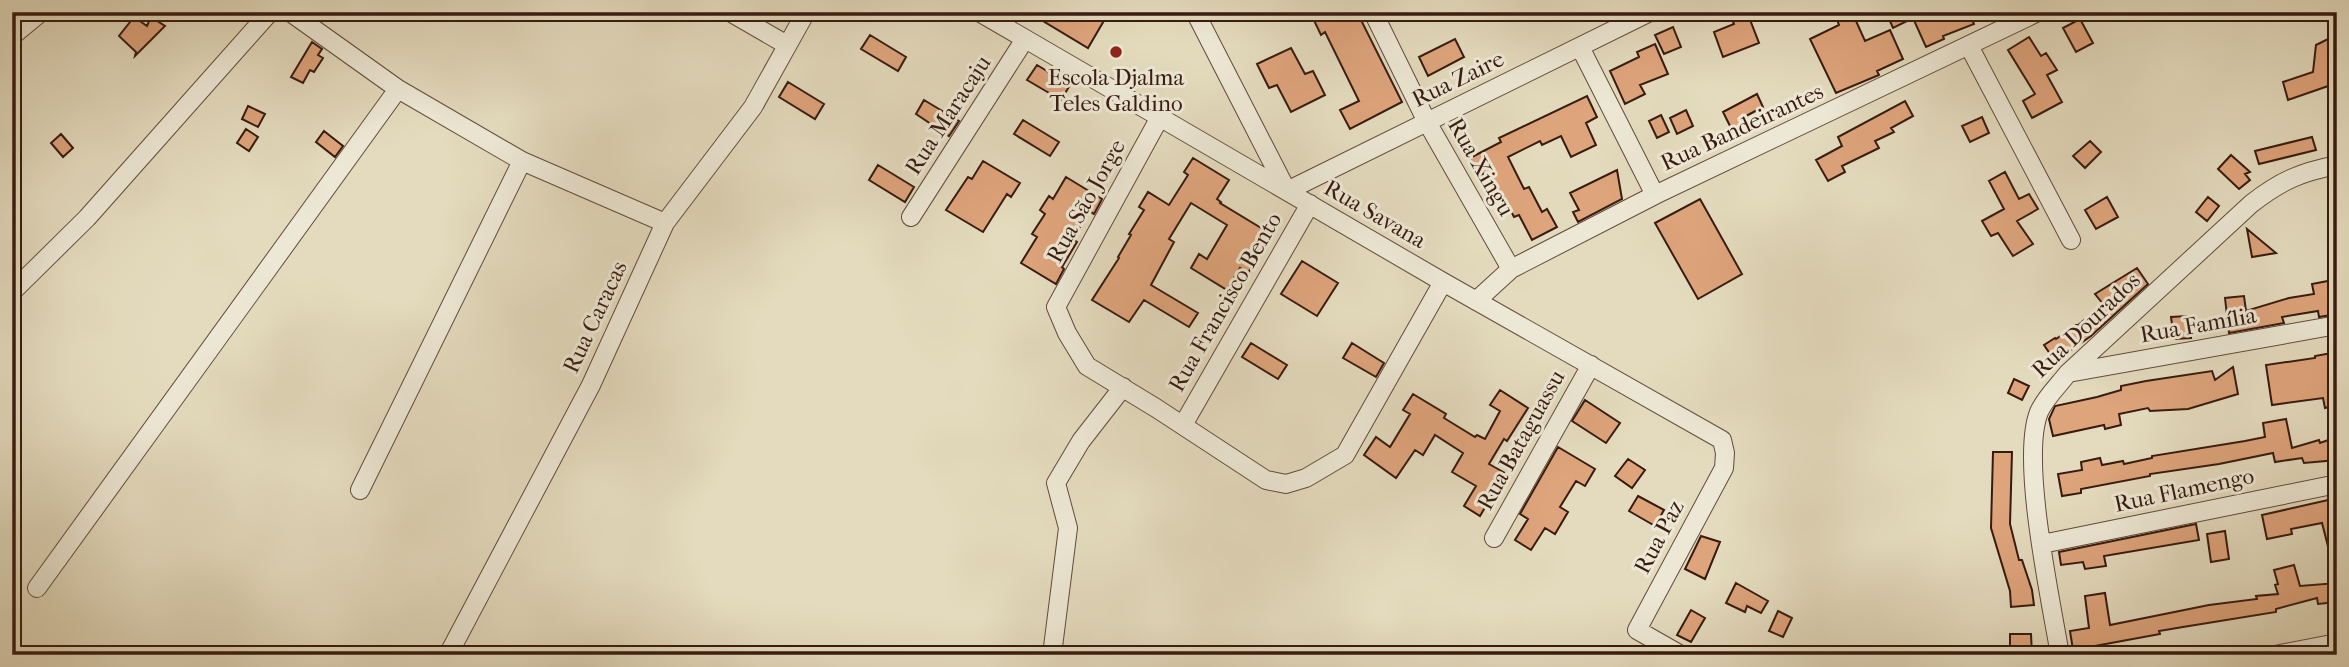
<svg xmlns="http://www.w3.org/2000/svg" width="2349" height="667" viewBox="0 0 2349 667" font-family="'IM FELL French Canon',serif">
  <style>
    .building { fill: #dea47c; stroke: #371b10; stroke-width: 2 }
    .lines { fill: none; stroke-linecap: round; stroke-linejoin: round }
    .street-casing { stroke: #624b3c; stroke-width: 20 }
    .street { stroke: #ede8d5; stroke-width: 18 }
    .poi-dot { fill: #8f2418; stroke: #ede8d5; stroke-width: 2.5 }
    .labels { text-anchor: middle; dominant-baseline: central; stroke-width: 6; stroke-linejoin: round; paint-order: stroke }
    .poi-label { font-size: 23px; fill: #371b10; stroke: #ede8d5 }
    .street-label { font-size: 23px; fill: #371b10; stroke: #ede8d5 }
  </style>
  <rect width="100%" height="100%" fill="#e4dbbe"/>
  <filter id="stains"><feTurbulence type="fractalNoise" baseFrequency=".00286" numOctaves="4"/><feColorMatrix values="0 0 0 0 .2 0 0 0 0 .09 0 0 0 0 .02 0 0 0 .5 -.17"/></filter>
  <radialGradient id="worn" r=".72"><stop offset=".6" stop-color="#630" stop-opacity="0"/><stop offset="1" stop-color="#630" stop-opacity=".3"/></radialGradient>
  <!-- building -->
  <path class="building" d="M1028,12H1109L1088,48Z
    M1310,12H1352L1356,20L1360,18L1402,102L1350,129L1340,110L1359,101L1325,32L1321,35Z
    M1729,12H1747L1759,43L1723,57L1714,32L1734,24Z
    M1848,12H1852L1865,41L1890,30L1903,59L1877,71L1879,75L1836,93L1810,39L1839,25L1836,17Z
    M1886,12H1969L1974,24L1943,36L1944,39L1926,47L1913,18L1893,28Z
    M134,17L147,26L151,17L165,26L135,56L136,52L119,36Z
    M2080,19L2093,43L2076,52L2063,28Z
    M1673,27L1681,47L1664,54L1655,35Z
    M870,35L906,57L898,71L861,49Z
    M2029,37L2041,56L2046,53L2057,70L2047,75L2062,102L2032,118L2023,101L2035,94L2008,50Z
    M2332,37L2337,80L2330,81L2331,85L2288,100L2283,82L2313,72L2316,45Z
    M1455,39L1464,57L1428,76L1419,57Z
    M312,42L322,49L318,55L323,58L314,72L310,70L303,83L291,77Z
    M1655,44L1668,74L1640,85L1645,94L1625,104L1610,71L1639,57L1637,52Z
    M1291,48L1305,74L1313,71L1325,95L1291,112L1277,85L1269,88L1257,64Z
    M1037,65L1070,85L1061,100L1027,80Z
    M788,82L824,104L815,119L779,97Z
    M1757,94L1763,107L1746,116L1749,123L1733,132L1723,112Z
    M1587,96L1597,117L1586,123L1596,145L1571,157L1561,136L1542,145L1540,141L1508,157L1524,189L1529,187L1542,212L1547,209L1557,227L1532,240L1519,215L1514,217L1502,194L1497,197L1485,173L1479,176L1470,158L1501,142L1499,138Z
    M924,100L959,121L949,136L916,114Z
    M1905,101L1913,116L1891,128L1894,132L1875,141L1879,148L1842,166L1845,172L1828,181L1816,160L1842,146L1838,137Z
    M248,106L265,114L258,127L242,119Z
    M1686,110L1693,126L1677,134L1670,118Z
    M1661,115L1669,132L1657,138L1649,121Z
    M1982,117L1989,133L1970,142L1962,126Z
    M1023,120L1059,142L1050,156L1014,134Z
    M246,129L258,137L249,151L237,143Z
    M324,131L343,146L335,157L316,142Z
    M61,134L73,148L63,157L51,143Z
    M2312,137L2316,150L2259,164L2255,151Z
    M2090,141L2101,152L2085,168L2073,156Z
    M2231,155L2250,172L2245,174L2250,180L2239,189L2218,169Z
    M1193,158L1229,180L1217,199L1221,202L1220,203L1271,234L1248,273L1240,268L1227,290L1191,268L1199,254L1207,259L1227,225L1191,203L1169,239L1174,242L1151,285L1198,313L1189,327L1144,300L1129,322L1092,300L1119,258L1118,257L1131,235L1129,234L1144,210L1139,207L1148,192L1169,205L1188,175L1184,172Z
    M983,161L1020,183L1011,197L1007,194L983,232L946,210L968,177L972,179Z
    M878,165L914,187L905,202L869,180Z
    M1617,170L1622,199L1578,222L1573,212L1579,210L1570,193Z
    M2005,172L2019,199L2029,194L2038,209L2017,221L2033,244L2013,256L1998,233L1991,236L1982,221L2004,209L1989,181Z
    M1066,177L1102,199L1094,214L1089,211L1073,239L1077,242L1062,267L1064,269L1056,284L1021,263L1037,237L1032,234L1045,214L1040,210L1049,196L1053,199Z
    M2107,197L2118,217L2096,229L2085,210Z
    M2208,197L2219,206L2207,221L2196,212Z
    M1700,199L1742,274L1698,299L1655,223Z
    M2247,229L2276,253L2252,257Z
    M1302,261L1338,283L1317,316L1281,294Z
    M2137,268L2148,284L2091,336L2055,361L2044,345L2055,338L2056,339L2076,325L2077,326L2103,304L2095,294Z
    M2333,280L2337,314L2319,317L2318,311L2282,317L2284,323L2229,333L2225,298L2244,296L2246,311L2289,298L2314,294L2312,284Z
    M2188,316L2191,338L2174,339L2171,317Z
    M1251,343L1287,365L1278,379L1242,357Z
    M1352,343L1384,363L1376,377L1343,358Z
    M2332,353L2337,378V405L2325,408L2323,398L2272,405L2266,365L2315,358V356Z
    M2233,367L2238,394L2188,409L2150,411L2148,408L2119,414L2121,425L2105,429L2104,425L2053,436L2049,419L2055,406L2097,397L2121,390V386L2146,381L2212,371L2215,380Z
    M2014,379L2029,386L2022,400L2008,393Z
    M1500,390L1528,408L1507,441L1504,439L1489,464L1505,473L1480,516L1464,506L1476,486L1452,472L1463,453L1435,435L1423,455L1415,450L1396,478L1364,455L1376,437L1390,447L1410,414L1403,410L1413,394L1446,414L1444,418L1475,437L1477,435L1485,439L1500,411L1490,405Z
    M1585,400L1620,423L1606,443L1572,421Z
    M2286,419L2292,448L2319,440L2320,443L2337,437V460L2304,463L2302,458L2275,462L2273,453L2219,464L2150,474V476L2081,489V493L2062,496L2058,474L2082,470L2081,462L2100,458L2102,465L2123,461L2124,464L2152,458V456L2245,441L2265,437L2263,423Z
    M1558,447L1595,469L1585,486L1576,481L1560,507L1568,512L1555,534L1545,528L1531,550L1515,540L1528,519L1520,514Z
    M1993,452H2012L2010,524L2019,560H2022L2032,590L2034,605L2011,607L2010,591L1991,528Z
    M1628,459L1645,470L1632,488L1615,476Z
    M1638,496L1664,510L1655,526L1629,511Z
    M2337,498V561L2332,562L2322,523L2291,529L2292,534L2267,539L2262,515Z
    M2196,524L2199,540L2104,556L2106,566L2085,569L2083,562L2061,565L2059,552Z
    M2225,531L2229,559L2211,562L2207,534Z
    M1701,536L1720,542L1705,579L1685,569Z
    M2294,565L2300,586L2337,583V602L2318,604L2317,598L2276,609V612L2183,627L2159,631L2160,634L2073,650L2070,631L2089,628L2085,596L2105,593L2110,625L2209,605L2257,599L2256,596L2278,594L2275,585L2278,584L2274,570Z
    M1736,583L1768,601L1761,613L1747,606L1745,612L1726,603Z
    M1691,610L1705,618L1691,642L1677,635Z
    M1778,611L1792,618L1783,637L1769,631Z
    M2010,634H2031L2032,655H2010Z"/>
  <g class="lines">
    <!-- street casing -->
    <g class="street-casing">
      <path id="street" d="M290,12L398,89L522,161L665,223
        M730,12L787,45
        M979,12L1443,282L1722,440L1725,453L1724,468L1637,630L1681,655
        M1195,12L1287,191L1650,12
        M1373,12L1427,122L1511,269
        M12,36L41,12
        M1969,46L2071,240
        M1580,47L1655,195
        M1160,117L1056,307L1067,333L1087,366L1156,408L1266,480L1286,484L1306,478L1345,455L1443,282
        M911,217L1025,39
        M12,292L87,218L270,12
        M1476,301L1511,269L1655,195L2038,12
        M2068,373L2337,325
        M1183,425L1310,204
        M360,490L522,161
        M1494,538L1591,365
        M2042,544L2337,484
        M37,588L398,89
        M448,655L591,385L665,223L753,107L806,12
        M1052,655L1068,528L1056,483L1081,441L1123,387
        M2060,655C2051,601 2020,459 2039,412C2045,398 2058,386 2068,373L2251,204C2280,181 2301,172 2337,165
        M2275,655L2337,643"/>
    </g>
    <!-- street -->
    <use href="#street" class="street"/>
  </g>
  <!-- markers -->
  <circle class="poi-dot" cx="1116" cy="52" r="7"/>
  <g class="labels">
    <!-- poi labels -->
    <g class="poi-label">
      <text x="1116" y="77">Escola Djalma<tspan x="1116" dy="26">Teles Galdino</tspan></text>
    </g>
    <!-- street labels -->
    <g class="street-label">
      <text transform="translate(1458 79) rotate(-26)">Rua Zaire</text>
      <text transform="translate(948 115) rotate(-57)">Rua Maracaju</text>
      <text transform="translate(1742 127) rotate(-25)">Rua Bandeirantes</text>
      <text transform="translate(1481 167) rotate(60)">Rua Xingu</text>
      <text transform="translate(1086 201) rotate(-61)">Rua São Jorge</text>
      <text transform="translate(1375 214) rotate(30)">Rua Savana</text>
      <text transform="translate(1225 302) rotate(-60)">Rua Francisco Bento</text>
      <text transform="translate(595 317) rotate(-65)">Rua Caracas</text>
      <text transform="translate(2086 325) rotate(-44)">Rua Dourados</text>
      <text transform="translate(2198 325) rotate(-10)">Rua Família</text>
      <text transform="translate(1521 440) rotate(-61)">Rua Bataguassu</text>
      <text transform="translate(2184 490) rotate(-12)">Rua Flamengo</text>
      <text transform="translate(1659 537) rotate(-62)">Rua Paz</text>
    </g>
  </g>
  <!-- margin -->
  <rect width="2349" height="667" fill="none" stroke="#e4dbbe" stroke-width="42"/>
  <rect x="14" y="14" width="2321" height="639" fill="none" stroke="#371b10" stroke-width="3.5"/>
  <rect x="21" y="21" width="2307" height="625" fill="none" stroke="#371b10" stroke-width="2"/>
  <rect width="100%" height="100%" filter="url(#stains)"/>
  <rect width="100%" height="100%" fill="url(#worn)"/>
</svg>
